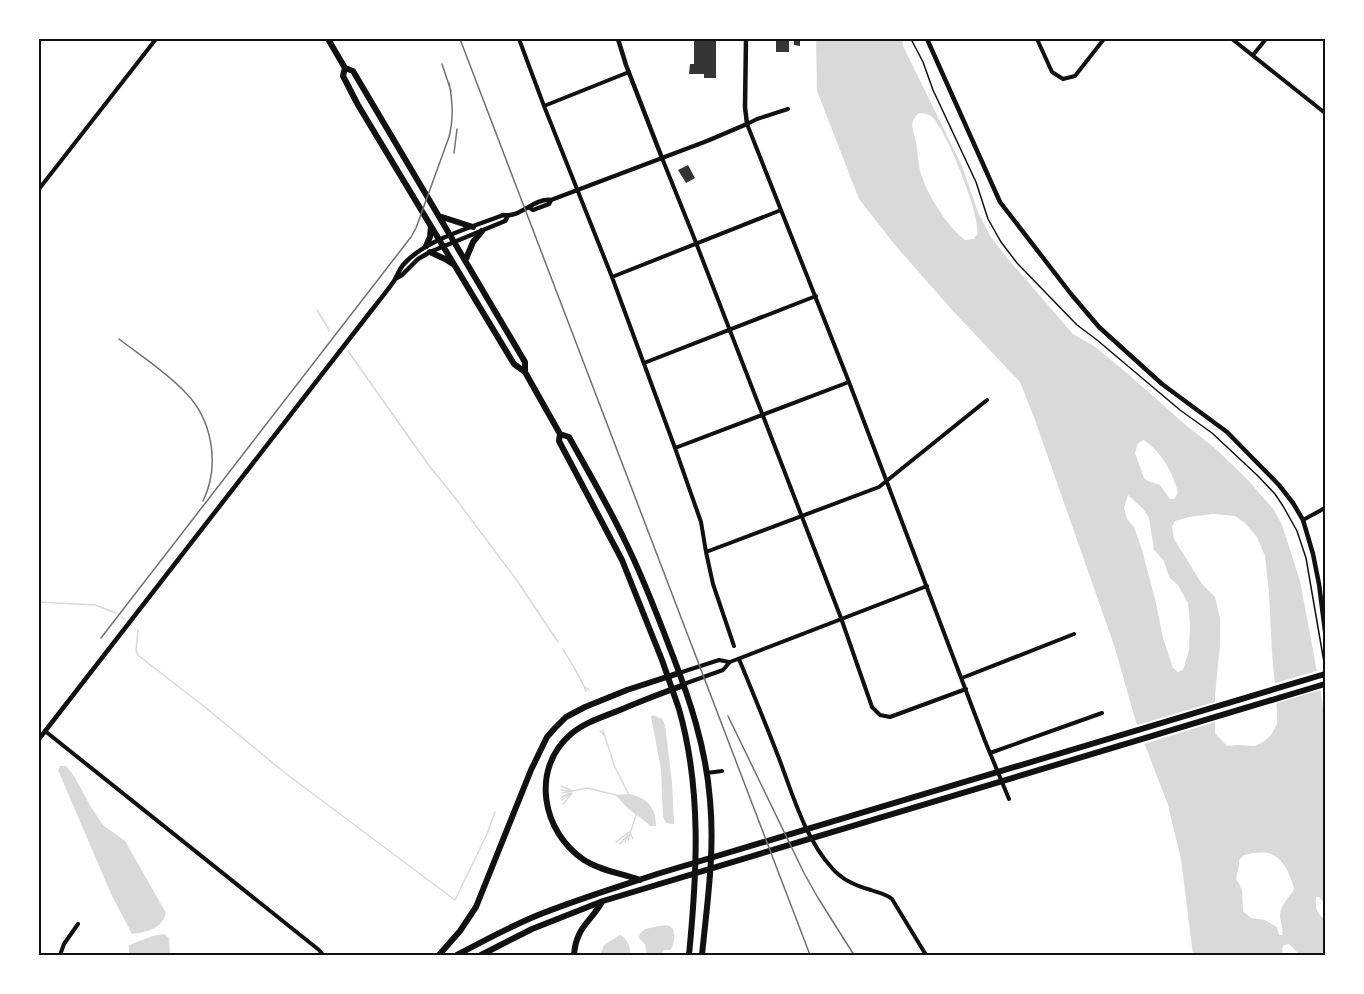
<svg xmlns="http://www.w3.org/2000/svg" width="1364" height="994" viewBox="0 0 1364 994" font-family="'Roboto Condensed',sans-serif">
  <style>
    .water { fill: #d9d9d9; fill-rule: evenodd }
    .pier { fill: #fff }
    .lines { fill: none; stroke-linecap: round; stroke-linejoin: round }
    .stream { stroke: #d9d9d9; stroke-width: 1.5 }
    .building { fill: #353535 }
    .path { stroke: #111; stroke-width: 1.5 }
    .minor { stroke: #111; stroke-width: 4 }
    .tertiary { stroke: #111; stroke-width: 4.5 }
    .primary { stroke: #111; stroke-width: 6 }
    .rail { stroke: #707070; stroke-width: 1.5 }
    .neatline { fill: none; stroke: #111; stroke-width: 2 }
  </style>
  <rect width="100%" height="100%" fill="#fff"/>
  <!-- water -->
  <path class="water" d="M816,39H902L903,46L962,166L978,212L990,236L1007,258L1073,334L1094,346L1128,374L1188,427L1216,449L1248,480L1274,510L1282,525L1300,581L1321,693L1325,723V904L1319,897H1316C1315,905 1316,912 1322,917L1325,916V955H1300L1289,944L1284,945L1282,949L1283,955H1193L1181,859L1168,805L1135,719L1115,648L1035,420L1020,382L952,310L895,245L859,199L817,91ZM919,113C924,113 929,114 932,117C946,129 982,218 977,235C976,236 975,237 974,239L965,240C947,226 928,196 921,174C918,164 918,153 916,142C913,129 908,123 919,113ZM1144,440C1162,453 1173,472 1178,493L1174,499H1170L1160,485L1148,481L1144,478L1135,453L1138,443ZM1128,495L1143,509L1149,518L1154,550L1164,561L1169,577L1178,585L1188,603L1190,624L1189,650L1183,670L1178,672L1173,668L1163,638L1156,603L1142,550L1134,527L1127,519L1124,508ZM1213,514L1235,516L1245,523L1257,537L1265,556L1269,593L1272,652L1277,711V724L1271,735L1263,742L1255,746L1237,745L1227,746L1215,733V696L1220,644V618L1215,597L1202,584L1174,539L1172,527L1175,521L1189,517ZM1253,853C1258,853 1263,852 1268,853C1283,856 1291,876 1294,889C1290,897 1280,905 1280,915C1280,923 1284,928 1282,935H1279L1277,927L1265,920L1251,918L1243,911L1242,890L1236,878L1239,865V860L1244,855Z
    M653,715L662,719L665,725L672,782L674,824L666,823L663,817L661,769L651,717Z
    M60,766H66L74,776L91,807L103,825L125,841L166,913C162,929 147,932 132,934L112,896L58,770Z
    M629,794C647,798 656,807 656,826H650C644,819 637,816 630,810C625,806 621,800 615,795Z
    M659,926C663,926 666,925 669,926C677,929 674,942 672,948L670,950H664L661,955H647L645,944L639,938C640,928 651,928 659,926Z
    M164,934L169,938L170,955H129V945L153,936Z
    M620,935C626,937 631,947 630,953L628,955H600L604,945Z"/>
  <!-- pier -->
  <path class="pier" d="M1320,670L1323,689L1274,704L1272,684Z
    M1218,701V721L1141,745L1134,726Z"/>
  <g class="lines">
    <!-- stream -->
    <path class="stream" d="M317,310L328,328L329,331
      M348,351L430,467L453,495L518,582L558,642
      M39,602L95,605L116,613
      M122,617L125,619
      M138,630L136,651L139,656L201,704L289,776L455,900L487,834L495,812
      M563,649C571,663 580,676 586,691
      M585,687L589,690
      M603,730L614,765L629,795
      M600,731L604,735
      M561,786L573,791
      M561,790L570,791
      M562,793L587,788L616,795
      M562,797L570,793
      M562,800L571,793
      M563,804L572,793
      M630,833L633,839
      M628,840L636,815
      M616,842L629,832
      M625,842L628,835
      M620,844L628,835"/>
  </g>
  <!-- building -->
  <path class="building" d="M694,39H716V78H704V74H689L690,64H694Z
    M776,39H789V52H776Z
    M794,39H800V46L794,45Z
    M688,165L695,178L686,183L678,170Z"/>
  <g class="lines">
    <!-- path -->
    <path class="path" d="M911,39L923,62L933,90L976,182L988,219L1001,242L1017,263L1077,325L1097,340L1180,410L1212,433L1258,476L1275,494L1283,506L1297,531L1306,558L1325,668"/>
    <!-- minor -->
    <path class="minor" d="M519,39L544,106L612,277L675,448L701,522L706,552L713,584L734,646
      M1037,39L1052,72L1063,79L1075,76L1104,39
      M1232,39L1325,113
      M1253,55L1266,39
      M544,106L629,72
      M788,109L757,119L747,124L849,382L985,741L1009,799
      M662,158L693,235L765,421L841,618L872,707L880,715L890,717L966,689
      M39,189L156,39
      M612,277L781,210
      M644,363L816,296
      M675,448L849,382
      M1303,520L1325,508
      M706,552L879,487L987,400
      M739,659C753,693 767,727 780,761C793,796 806,840 832,868C842,880 856,886 871,890C879,893 886,894 892,899L926,955
      M679,673L719,660L729,662
      M962,678L1074,634
      M684,684L723,670L730,662L927,586
      M45,731L319,950L323,955
      M990,753L1102,713
      M707,773L722,771
      M60,955L64,944L78,924"/>
    <!-- tertiary -->
    <path class="tertiary" d="M618,39L626,65L662,158
      M927,39L1000,202L1071,294L1099,327L1162,384L1227,432L1279,485L1293,503L1303,520L1313,554L1319,584L1325,631
      M530,208L533,210L549,204L551,200
      M395,279L402,275L418,259L430,252L505,221L508,216
      M39,739L371,311C379,301 387,291 394,281C397,276 399,270 403,265C424,240 473,227 503,215C521,218 533,198 551,200L707,141L747,124L745,107L746,39"/>
    <!-- primary -->
    <path class="primary" d="M328,39L345,68L343,76L358,105L514,364L525,372L560,434L559,441L622,560L662,660L679,709C702,790 697,873 689,955
      M345,68L353,71L525,362V372
      M442,217L473,227
      M426,246L430,237L431,227
      M430,252L445,259L453,264
      M466,259L473,242L482,231
      M560,434L569,437C588,471 608,505 625,541C643,577 657,614 671,651C690,700 706,748 710,800C715,852 707,904 702,955
      M640,880C621,873 601,871 584,860C542,832 530,769 571,734C585,722 603,717 620,710C641,701 662,693 684,685
      M439,955L460,931L476,907L531,770L547,737L555,728L566,717L585,707L627,690L679,673
      M457,955C481,942 506,929 531,918C572,901 615,888 657,874L1325,674
      M481,955L532,929L603,901L1325,684
      M574,955C576,927 590,923 602,902"/>
    <!-- rail -->
    <path class="rail" d="M460,39L810,955
      M442,64L451,91
      M454,153L457,129
      M119,339C141,356 166,372 185,392C213,420 220,466 203,501
      M101,638L411,237L416,228L449,137C454,118 453,102 449,83
      M728,716L804,873L818,898L854,955"/>
  </g>
  <!-- border -->
  <rect width="1364" height="994" fill="none" stroke="#ffffff" stroke-width="81"/>
  <rect x="40" y="40" width="1284" height="914" class="neatline"/>
</svg>
